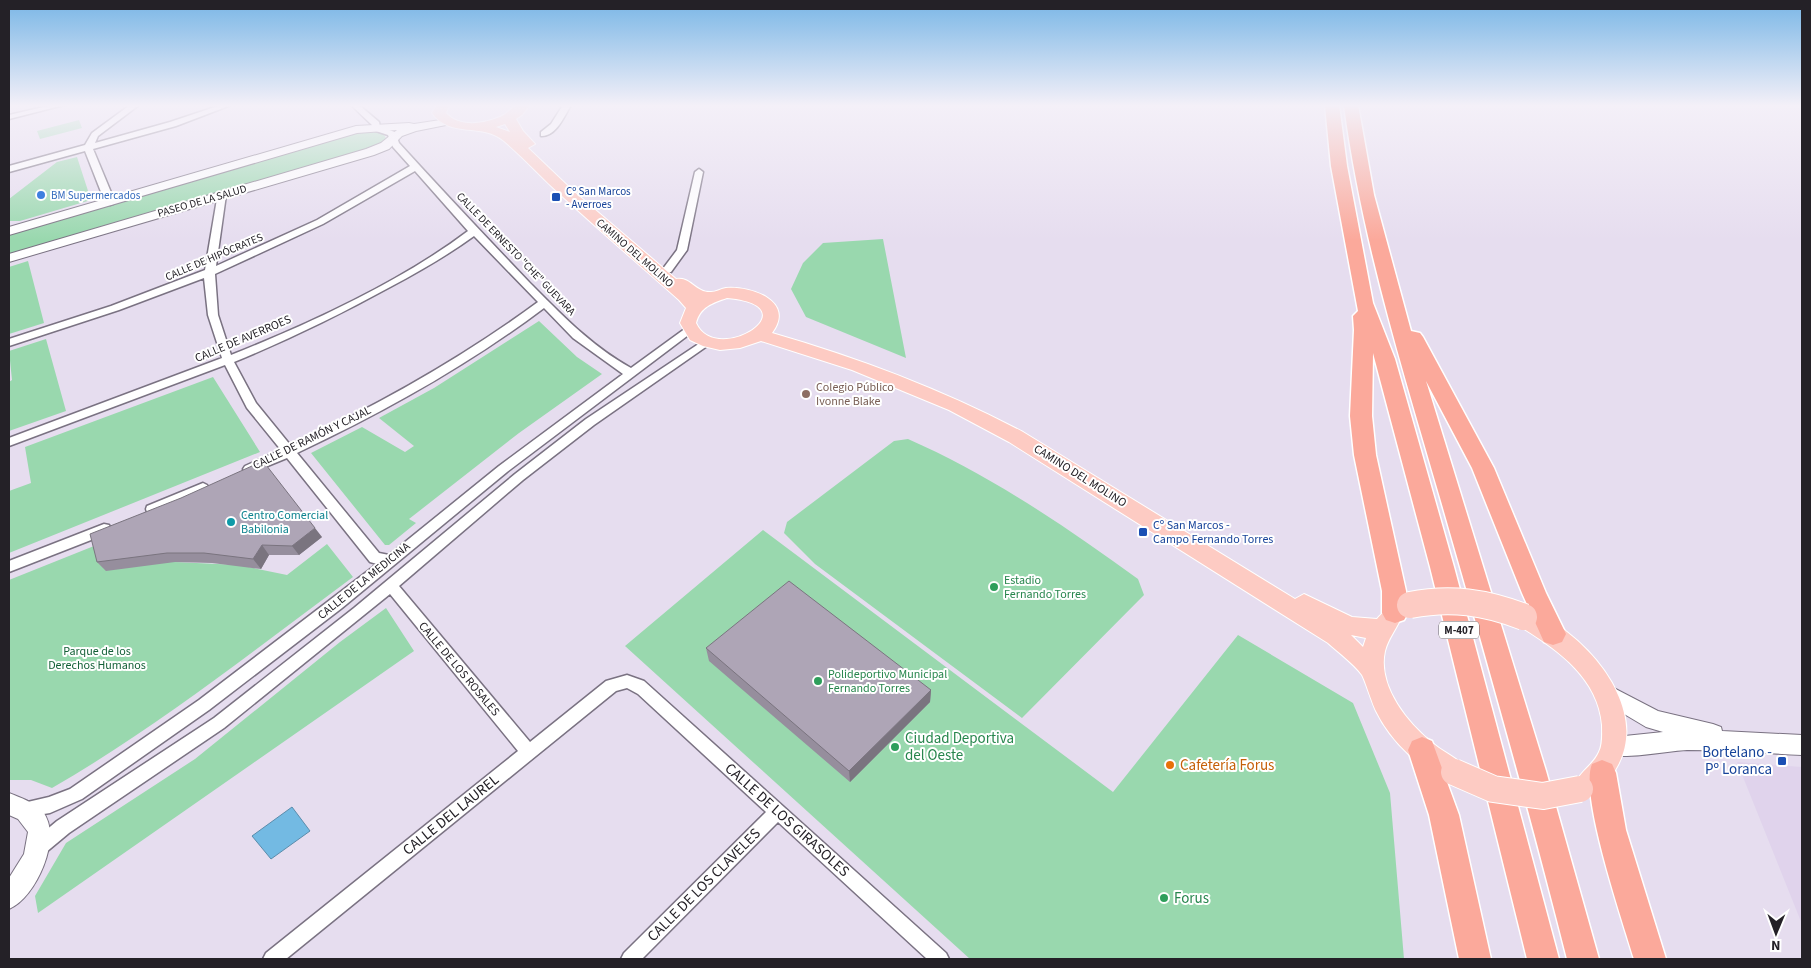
<svg xmlns="http://www.w3.org/2000/svg" width="1811" height="968" viewBox="0 0 1811 968" font-family="'Source Sans 3',sans-serif">
  <style>
    .built { fill: #e0d3ec }
    .green { fill: #99d8ae }
    .water { fill: #73bae3; stroke: #5b8cab }
    .lines { fill: none; stroke-linecap: round; stroke-linejoin: round }
    .street-casing { stroke: #7a7282; stroke-width: 3 }
    .secondary-casing { stroke: #7a7282; stroke-width: 2 }
    .primary-casing { stroke: #fff; stroke-width: 2 }
    .highway-casing { stroke: #fff; stroke-width: 3 }
    .street { fill: #fff; fill-rule: evenodd }
    .secondary { fill: #fff; fill-rule: evenodd }
    .primary { fill: #fdcbc3; fill-rule: evenodd }
    .highway { fill: #fba99b; fill-rule: evenodd }
    .primary-bridge-far1-casing { stroke: #fff; stroke-width: 22; stroke-linecap: butt }
    .primary-bridge-casing { stroke: #fff; stroke-width: 28; stroke-linecap: butt }
    .primary-bridge-far1 { stroke: #fdcbc3; stroke-width: 19 }
    .primary-bridge { stroke: #fdcbc3; stroke-width: 26 }
    .wall { fill: #968e9d }
    .shaded-wall { fill: #7a747f }
    .building { fill: #aea5b6; stroke: #7a747f }
    .shop-dot { fill: #3f7fe0; stroke: #fff; stroke-width: 2 }
    .transit-dot { fill: #1a4fb4; stroke: #fff; stroke-width: 2 }
    .education-dot { fill: #8d6e63; stroke: #fff; stroke-width: 2 }
    .culture-dot { fill: #0f9aa8; stroke: #fff; stroke-width: 2 }
    .leisure-dot { fill: #2e9e5b; stroke: #fff; stroke-width: 2 }
    .food-dot { fill: #e8710a; stroke: #fff; stroke-width: 2 }
    .labels { text-anchor: middle; dominant-baseline: central; stroke-width: 4; stroke-linejoin: round; paint-order: stroke }
    .far-transit-label { font-size: 11px; fill: #164399; stroke: #fff; text-anchor: start }
    .far-shop-label { font-size: 11px; fill: #366cbe; stroke: #fff; text-anchor: start }
    .far-street-label { font-size: 11px; fill: #242127; stroke: #fff }
    .shield { fill: #fff; stroke: #666468; stroke-width: 1 }
    .shield-label { font-size: 11px; font-weight: bold; fill: #242127 }
    .street-label { font-size: 12px; fill: #242127; stroke: #fff }
    .education-label { font-size: 12px; fill: #785e54; stroke: #fff; text-anchor: start }
    .culture-label { font-size: 12px; fill: #0d838f; stroke: #fff; text-anchor: start }
    .transit-label { font-size: 12px; fill: #164399; stroke: #fff; text-anchor: start }
    .leisure-label { font-size: 12px; fill: #27864d; stroke: #fff; text-anchor: start }
    .park-label { font-size: 12px; fill: #125f36; stroke: #fff }
    .near-leisure-label { font-size: 15px; fill: #27864d; stroke: #fff; text-anchor: start }
    .near-transit-label { font-size: 15px; fill: #164399; stroke: #fff; text-anchor: end }
    .near-food-label { font-size: 15px; fill: #c56008; stroke: #fff; text-anchor: start }
    .near-street-label { font-size: 15px; fill: #242127; stroke: #fff }
  </style>
  <rect width="100%" height="100%" fill="#e6ddef"/>
  <!-- built -->
  <path class="built" d="M1737,762L1802,767V924Z"/>
  <!-- green -->
  <path class="green" d="M79,120L82,128L40,139L37,131Z
    M373,130L382,132L386,138L383,143L370,150L9,257V233L353,134Z
    M77,157L91,200L20,221H9V199L57,162Z
    M883,239L906,358L806,317L791,289L803,263L823,243Z
    M28,261L44,323L9,334V267Z
    M539,321L577,357L602,374L519,433L409,519L416,523L389,545H385L311,453L362,427L405,452L414,446L379,418L434,388Z
    M46,339L66,411L9,431V382L12,380L9,351Z
    M213,377L260,452L9,553V491L31,483L25,447Z
    M908,439C990,475 1065,526 1138,579L1144,595L1022,718L815,564L784,533L787,522L894,441Z
    M763,530L1113,792L1238,635L1353,703L1390,793L1404,959H970L625,646Z
    M99,544L175,562L239,565L287,575L327,544L353,577C254,650 158,727 52,788L31,780H9V580Z
    M386,608L414,651L38,913L35,896L66,843L195,759L340,642Z"/>
  <!-- water -->
  <path class="water" d="M292,807L310,831L271,859L252,836Z"/>
  <g class="lines">
    <!-- street casing -->
    <g class="street-casing">
      <path id="street" d="M52,105H64L9,119V115Z
        M130,105H139L98,136L95,143L170,122L221,105H231L176,126L93,149L115,202L113,204L110,205L105,202L85,151L9,172V166L85,145L92,133Z
        M351,105H359L379,122L380,127L395,132L399,143C441,189 485,236 529,282C561,314 591,346 631,368L686,328L690,327L695,330L507,472L342,608L209,710L82,799L50,813L25,817L19,814L17,809L19,804L49,797L70,789L199,700L377,564L370,562L287,458L253,472H245L243,469L245,466L281,450L247,408L225,365L9,446V438L222,358L208,315L204,278L119,310L9,346V339L111,306L205,270L218,193L226,195L216,266L317,220L410,166L393,147L388,135L373,130L372,125ZM415,171L468,231C402,281 309,324 231,355L218,315L215,274L323,224ZM474,236L538,302C461,359 378,405 291,446L256,403L234,362C288,340 341,314 392,286C420,271 448,255 474,236ZM544,308L573,338L623,374L499,466L389,555L379,553L297,453C384,412 467,366 544,308Z
        M563,105H571C565,115 556,137 541,136V132L551,124Z
        M699,169L703,172L687,250L671,272H663L662,270L677,250L695,172Z
        M706,339L710,340L711,342L710,344L594,425L523,480L399,586L530,742L606,681L627,675L644,681L946,953L949,959H927L778,822L642,959H621L624,953L766,812L638,694L627,688L616,691L286,959H263L266,953L518,751L390,594L224,728L69,833L45,853L39,855L33,853L31,847L33,841L57,821L214,718L354,608L515,474L586,419Z
        M203,483L207,485L209,488L207,491L152,514L147,512L146,509L147,506Z
        M104,524L109,525L111,529L109,533L9,572V561Z"/>
    </g>
    <!-- secondary casing -->
    <g class="secondary-casing">
      <path id="secondary" d="M447,119L451,120V124L416,131L402,136L389,149L374,155L9,262V254L366,149L381,143L397,130L357,133L9,235V227L356,126L409,123L414,124Z
        M1606,684L1658,711L1713,724L1721,727L1722,731L1802,735V755C1764,753 1726,750 1687,750C1667,751 1623,760 1607,754L1604,747L1607,740L1615,737L1663,732L1646,727L1599,699L1596,693L1599,687Z
        M9,793C21,798 34,802 43,812C63,837 36,898 9,909V878L24,854L28,832L18,819L9,815Z"/>
    </g>
    <!-- primary casing -->
    <g class="primary-casing">
      <path id="primary" d="M437,105H449L446,113C459,128 485,124 502,116C508,113 513,106 518,105C521,103 527,105 530,105L522,115L516,119L523,131L535,144L528,148L572,190L676,279C690,276 696,293 711,292C716,292 720,289 726,288C751,286 796,301 772,333C859,358 943,390 1023,432L1295,599L1304,594L1352,617L1377,619C1383,611 1388,610 1397,613L1400,620C1395,631 1388,639 1385,651C1377,687 1409,725 1435,745C1446,754 1461,759 1467,772L1463,780L1454,784C1422,771 1391,742 1376,711C1372,703 1365,680 1362,675C1353,663 1339,653 1328,643L1009,442L949,410L852,370L761,341L740,348L720,350L703,346L690,340L680,323L686,308L679,300C640,265 600,231 562,196C542,178 524,158 504,141C482,122 451,139 432,113ZM505,124L510,132L496,127ZM727,298C815,306 716,368 696,323C700,307 712,303 727,298ZM1351,635L1366,638L1363,647Z
        M1524,608C1580,627 1651,704 1618,765C1611,778 1603,789 1589,794L1580,790L1576,782C1582,770 1594,764 1599,752C1603,744 1602,734 1602,725C1598,676 1554,647 1516,624L1513,617L1516,610Z"/>
    </g>
    <!-- highway casing -->
    <g class="highway-casing">
      <path id="highway" d="M1325,105H1339L1347,166L1373,303L1395,359L1454,567L1559,959H1527L1430,567L1373,353L1372,416L1376,455L1406,591L1408,613L1404,620L1395,623L1386,620L1382,613V591L1354,455L1350,416L1354,330L1353,316L1358,311L1331,166Z
        M1344,105H1358L1374,195L1411,331L1420,333L1423,337L1494,468L1546,593L1566,634L1562,642L1553,645L1544,642L1522,593L1472,468L1426,381L1546,771L1599,959H1567C1528,805 1485,653 1441,501C1403,370 1362,241 1344,105Z
        M1422,737L1432,741L1459,815L1491,959H1459L1429,815L1408,750L1412,741Z
        M1602,760L1612,764L1616,773L1626,830L1666,959H1634C1623,922 1579,794 1592,764Z"/>
    </g>
    <!-- street -->
    <use href="#street" class="street"/>
    <!-- secondary -->
    <use href="#secondary" class="secondary"/>
    <!-- primary -->
    <use href="#primary" class="primary"/>
    <!-- highway -->
    <use href="#highway" class="highway"/>
    <!-- primary-bridge-far1 casing -->
    <g class="primary-bridge-far1-casing">
      <path id="primary-bridge-far1" d="M1440,600H1463"/>
    </g>
    <!-- primary-bridge casing -->
    <g class="primary-bridge-casing">
      <path id="primary-bridge" d="M1410,605C1451,597 1485,602 1524,617
        M1454,772L1493,789L1543,796L1580,789"/>
    </g>
    <!-- primary-bridge-far1 -->
    <use href="#primary-bridge-far1" class="primary-bridge-far1"/>
    <!-- primary-bridge -->
    <use href="#primary-bridge" class="primary-bridge"/>
  </g>
  <!-- wall -->
  <path class="wall" d="M181,498L322,537L299,555H269L261,569L212,563L175,562L106,571L97,562Z
    M706,648L931,690L930,702L850,782L709,661Z"/>
  <!-- shaded-wall -->
  <path class="shaded-wall" d="M315,528L322,537L299,555L292,546Z
    M262,545L269,555L261,569L253,559Z
    M931,690L930,702L850,782L849,771Z"/>
  <!-- building -->
  <path class="building" d="M263,461L315,528L292,546L262,545L253,559L204,553H167L97,562L90,534L181,498Z
    M789,581L931,690L849,771L706,648Z"/>
  <!-- sky -->
  <linearGradient id="sky" x2="0" y2="1"><stop stop-color="#79b6e6"/><stop offset="0.44" stop-color="#f4f0f8"/><stop offset="1" stop-color="#f4f0f8" stop-opacity="0"/></linearGradient>
  <rect width="1811" height="240" fill="url(#sky)"/>
  <!-- markers -->
  <circle class="shop-dot" cx="41" cy="195" r="5"/>
  <g class="transit-dot">
    <rect x="551" y="192" width="10" height="10" rx="2.5"/>
    <rect x="1138" y="527" width="10" height="10" rx="2.5"/>
    <rect x="1777" y="756" width="10" height="10" rx="2.5"/>
  </g>
  <circle class="education-dot" cx="806" cy="394" r="5"/>
  <circle class="culture-dot" cx="231" cy="522" r="5"/>
  <g class="leisure-dot">
    <circle cx="994" cy="587" r="5"/>
    <circle cx="818" cy="681" r="5"/>
    <circle cx="895" cy="747" r="5"/>
    <circle cx="1164" cy="898" r="5"/>
  </g>
  <circle class="food-dot" cx="1170" cy="765" r="5"/>
  <g class="labels">
    <!-- far-transit labels -->
    <g class="far-transit-label">
      <text x="566" y="191">Cº San Marcos<tspan x="566" dy="13">- Averroes</tspan></text>
    </g>
    <!-- far-shop labels -->
    <g class="far-shop-label">
      <text x="51" y="195">BM Supermercados</text>
    </g>
    <!-- far-street labels -->
    <g class="far-street-label">
      <text transform="translate(202 201) rotate(-16)">PASEO DE LA SALUD</text>
      <text transform="translate(635 253) rotate(41)">CAMINO DEL MOLINO</text>
      <text transform="translate(516 254) rotate(46)">CALLE DE ERNESTO "CHE" GUEVARA</text>
      <text transform="translate(214 257) rotate(-23)">CALLE DE HIPÓCRATES</text>
    </g>
    <!-- shield labels -->
    <rect class="shield" x="1439" y="621.5" width="40" height="17" rx="4"/>
    <g class="shield-label">
      <text x="1459" y="630">M-407</text>
    </g>
    <!-- street labels -->
    <g class="street-label">
      <text transform="translate(243 339) rotate(-23)">CALLE DE AVERROES</text>
      <text transform="translate(312 438) rotate(-26)">CALLE DE RAMÓN Y CAJAL</text>
      <text transform="translate(1080 476) rotate(32)">CAMINO DEL MOLINO</text>
      <text transform="translate(364 581) rotate(-39)">CALLE DE LA MEDICINA</text>
      <text transform="translate(459 669) rotate(50)">CALLE DE LOS ROSALES</text>
    </g>
    <!-- education labels -->
    <g class="education-label">
      <text x="816" y="387">Colegio Público<tspan x="816" dy="14">Ivonne Blake</tspan></text>
    </g>
    <!-- culture labels -->
    <g class="culture-label">
      <text x="241" y="515">Centro Comercial<tspan x="241" dy="14">Babilonia</tspan></text>
    </g>
    <!-- transit labels -->
    <g class="transit-label">
      <text x="1153" y="525">Cº San Marcos -<tspan x="1153" dy="14">Campo Fernando Torres</tspan></text>
    </g>
    <!-- leisure labels -->
    <g class="leisure-label">
      <text x="1004" y="580">Estadio<tspan x="1004" dy="14">Fernando Torres</tspan></text>
      <text x="828" y="674">Polideportivo Municipal<tspan x="828" dy="14">Fernando Torres</tspan></text>
    </g>
    <!-- park labels -->
    <g class="park-label">
      <text x="97" y="651">Parque de los<tspan x="97" dy="14">Derechos Humanos</tspan></text>
    </g>
    <!-- near-leisure labels -->
    <g class="near-leisure-label">
      <text x="905" y="738">Ciudad Deportiva<tspan x="905" dy="17">del Oeste</tspan></text>
      <text x="1174" y="898">Forus</text>
    </g>
    <!-- near-transit labels -->
    <g class="near-transit-label">
      <text x="1772" y="752">Bortelano -<tspan x="1772" dy="17">Pº Loranca</tspan></text>
    </g>
    <!-- near-food labels -->
    <g class="near-food-label">
      <text x="1180" y="765">Cafetería Forus</text>
    </g>
    <!-- near-street labels -->
    <g class="near-street-label">
      <text transform="translate(451 815) rotate(-39)">CALLE DEL LAUREL</text>
      <text transform="translate(787 820) rotate(42)">CALLE DE LOS GIRASOLES</text>
      <text transform="translate(704 885) rotate(-45)">CALLE DE LOS CLAVELES</text>
    </g>
  </g>
  <!-- border -->
  <rect width="1811" height="968" fill="none" stroke="#242127" stroke-width="20"/>
  <!-- north arrow -->
  <g transform="translate(1776 933) rotate(181)" stroke="#ffffff" stroke-width="4" paint-order="stroke">
  <path d="M0-4L9 19L0 12L-9 19Z" fill="#242127"/>
  <text y="-8" font-size="14" font-weight="bold" text-anchor="middle" fill="#242127">N</text>
  </g>
</svg>
